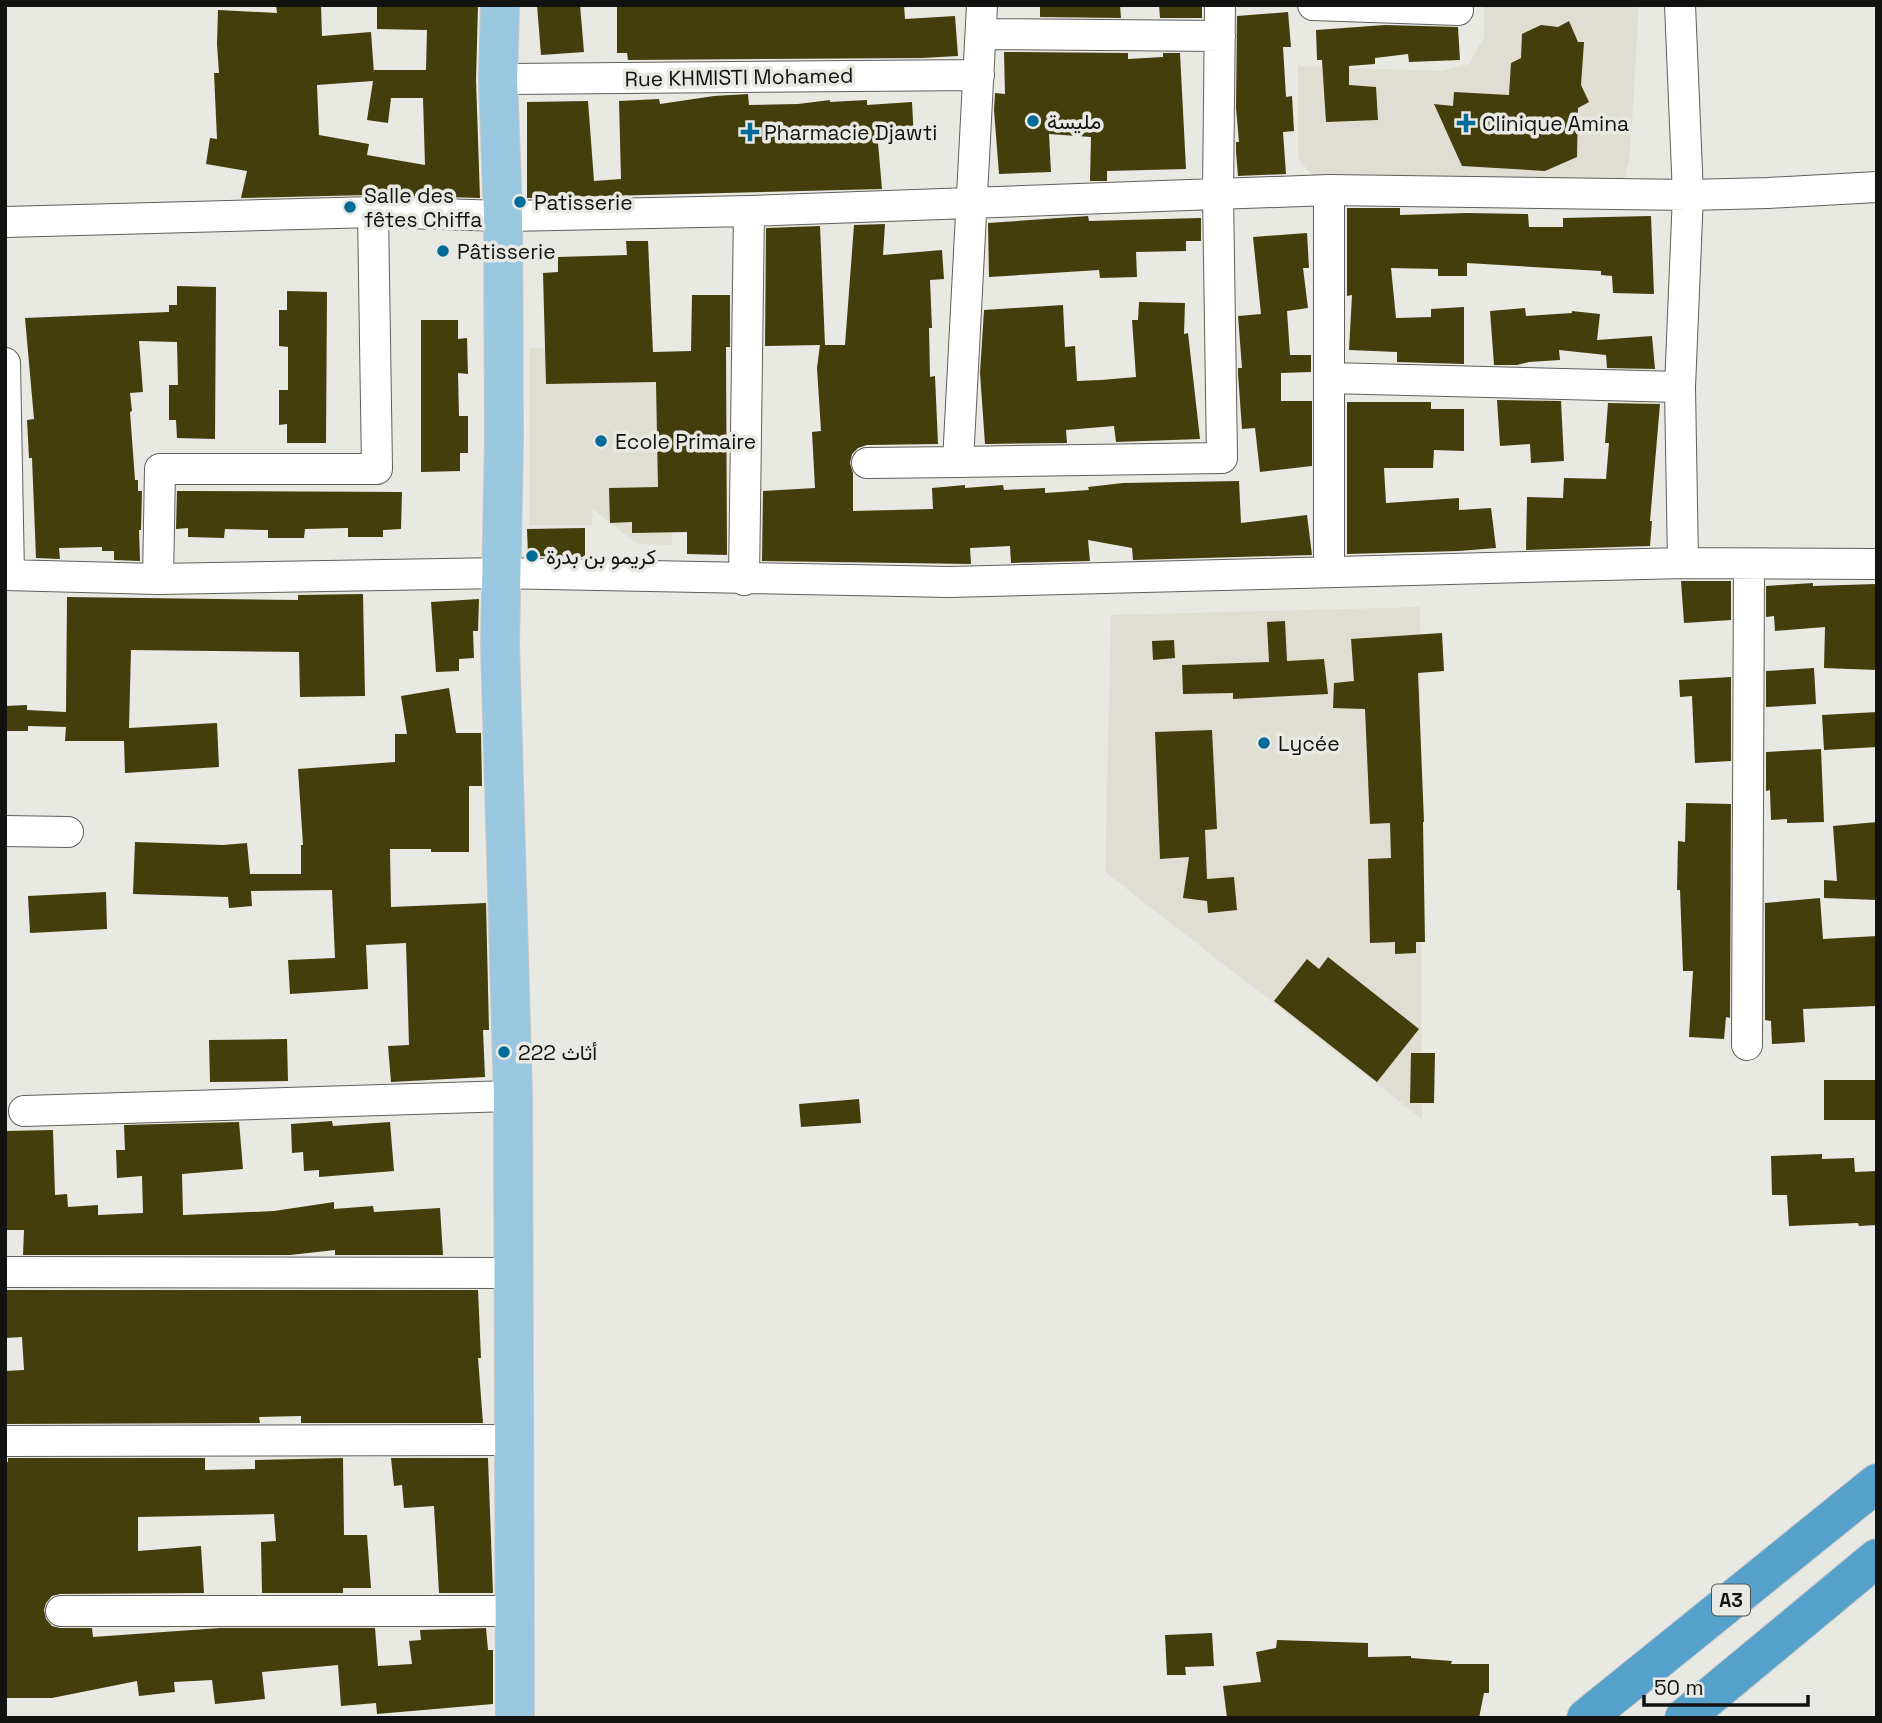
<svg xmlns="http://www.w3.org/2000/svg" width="1882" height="1723" viewBox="0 0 1882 1723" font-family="'Space Grotesk',Vazirmatn,sans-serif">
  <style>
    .built { fill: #e0ded2 }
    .building { fill: #443d0c; fill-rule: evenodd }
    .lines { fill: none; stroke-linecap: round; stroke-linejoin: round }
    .minor-casing { stroke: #5f5f5b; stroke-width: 32 }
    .major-casing { stroke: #c6c6c6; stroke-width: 40 }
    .highway-casing { stroke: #c6c6c6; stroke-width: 40 }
    .minor { stroke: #fff; stroke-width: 30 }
    .major { stroke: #9ac7e0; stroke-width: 38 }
    .highway { stroke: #56a1cc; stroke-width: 38 }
    .poi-dot { fill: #006b98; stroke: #e9e9e4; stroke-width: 2.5 }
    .labels { text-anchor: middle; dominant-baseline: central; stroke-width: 7; stroke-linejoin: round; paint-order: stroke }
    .shield { fill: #e9e9e4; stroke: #525250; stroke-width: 2 }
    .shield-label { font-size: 19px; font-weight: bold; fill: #121211 }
    .street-label { font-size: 21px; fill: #121211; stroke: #e9e9e4 }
    .poi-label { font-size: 21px; fill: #121211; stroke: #e9e9e4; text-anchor: start }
  </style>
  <rect width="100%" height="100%" fill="#e9e9e4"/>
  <!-- built -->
  <path class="built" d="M1484,5H1639L1630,156L1623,188L1315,179L1298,158V66L1440,71L1469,64L1484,37Z
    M529,348L641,349L674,373L672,545L637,544L593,509L592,525H529Z
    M1420,607L1422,1119L1105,872L1111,615Z"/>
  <!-- building -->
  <path class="building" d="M276,5H321L322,36L371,32L374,74V70H426L427,30L377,29V5H478L476,80L480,198L411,196L369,188L368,195L241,198L247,171L206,164L210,138L217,139L214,73H219L217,44L218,10L277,13ZM373,81L367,120L388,123L391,98H423L425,165L367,155L369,144L319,135L317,85Z
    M537,5H580L584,52L541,55Z
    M617,5H904L905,19L955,16L958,56L922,58L628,60L627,53H617Z
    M1040,5H1120L1121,18L1040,17Z
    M1159,5H1202V18H1160Z
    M1288,12L1291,47H1283L1286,97L1292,96L1294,131L1283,132L1286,174L1238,176L1236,152V142H1239L1236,108L1237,16Z
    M1569,21L1578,42H1584L1581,85L1589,102L1578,108L1577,157L1545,171L1462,166L1434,104L1453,106L1454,92L1509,95L1511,63L1521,58L1522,34L1541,25L1558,27Z
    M1385,25L1458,27L1460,60L1409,62L1408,54L1375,58V64L1349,66V85L1376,87L1378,120L1326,122L1322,60H1317L1316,30Z
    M1004,52L1128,53V59L1163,57V53H1180L1186,169L1107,171V181H1090L1091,137L1049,134L1051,172L999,174L994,110L995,93L1005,94Z
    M748,94L749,105L798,104L830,100V102L867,100V105L912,102L914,140L878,143L882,189L527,198V102L588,101L594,181L621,179L619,101L659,99L660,104L714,96Z
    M1347,208H1400V215L1467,213L1528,214L1529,227H1563V218L1651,216L1654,294L1613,293L1612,276L1601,275V271L1467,263V276H1438V269L1391,268L1396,318L1431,317V309L1464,307V364L1397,362V352L1349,350L1352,295L1347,296Z
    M1088,216L1089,221L1201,218V241H1186V251L1136,252L1137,277L1100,278L1099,270L989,277L988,223Z
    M885,224L883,255L942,250L944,279L930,280L932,328H929L930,377L935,376L938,444L867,445L858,448L852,454L850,463L853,473V511L933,509L932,488L965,485V488L1003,485L1004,490L1045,488V493L1089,490L1088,487L1123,483L1239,481L1241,523L1307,515L1312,555L1133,560L1132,548L1088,540L1090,561L1011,563L1010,546L970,548L971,564L762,561L763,491L815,488L812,432L821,431L817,368L820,345L765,346L766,228L820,226L825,345H845L854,225Z
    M1307,233L1309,268H1303L1308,308L1287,311L1290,355H1311V372L1281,373V401H1312V466L1260,472L1255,428L1242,429L1238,374V368H1242L1238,316L1261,314L1253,237Z
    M626,241H648L653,352L691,351L692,295H730V347H726L727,555L687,554V532L632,533V522L610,523L609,488L658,487L656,382L546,384L543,273L558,272V257L627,255Z
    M177,286L216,287L215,439L177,438L176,420H169V385H178L177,342L139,341L143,392L130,393L132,411L130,412L135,480H138V491H142L141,530H139L140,561L114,560V551H102V547L59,548L60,559L36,558L32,458H29L27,420L34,419L25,318L169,312V305H177Z
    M287,291L327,292L326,443H287V424L279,425V390H288V347L279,346V310H287Z
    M1139,302L1185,303L1184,334L1188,333L1200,439L1116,442L1114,426L1066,430L1067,443L985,444L980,373L984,310L1063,305L1065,347L1075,346L1077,381L1101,380L1136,377L1132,320H1138Z
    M1525,308L1526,316L1572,313V311L1600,314L1597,340L1652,336L1655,369L1607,368L1606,355L1559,350L1560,360L1529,362L1517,365H1494L1490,311Z
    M421,320H458V339L467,338L468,374L458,373L459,416H468V453H460V471L421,472Z
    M1497,400L1561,401L1564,461L1531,463L1530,444L1500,446Z
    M1347,402H1431V409H1464V451L1434,450L1433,468H1384L1386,503L1459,498V510L1491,508L1496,548L1459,551L1347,554Z
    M1608,403L1660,404L1650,521H1652L1650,546L1526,550L1527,497L1563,498L1564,478L1606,479L1609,443H1605Z
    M177,491L402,492L401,529L383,530V537H348V528L305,529L304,538H268V530L225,529L224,538L188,537V528L176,529Z
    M585,528V557L528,556L527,529Z
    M1681,581H1731V620L1684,623Z
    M1813,583V586L1876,584L1877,670L1824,668L1825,627L1775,631L1774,616L1766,617V586Z
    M363,594L365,696L300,697L299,652L131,650L129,728L217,723L219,767L125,773L124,741H65L66,727L28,726V731H5V706L27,705V710L66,712L67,597L298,600V595Z
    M479,599L478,631H473L474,658L459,659V671L436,672L431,602Z
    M1285,621L1287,661L1324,659L1328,694L1233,699V693L1183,694L1182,665L1269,662L1267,622Z
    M1442,633L1444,671L1418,673L1424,822H1423L1425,942H1416V953L1395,954V942L1370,943L1368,859L1391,858L1390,823L1370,824L1365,709L1333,708L1334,683L1354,681L1351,639Z
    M1174,640L1175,658L1153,660L1152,641Z
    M1814,668L1816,704L1766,707V671Z
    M1731,677V761L1695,763L1692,696L1680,697L1679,680Z
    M449,688L456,733H481L482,786H469V852H431V849H390L391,907L486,903L489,1030H483L485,1077L391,1082L388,1046L409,1045L406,943L366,945L368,989L290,994L288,960L335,958L332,890L251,891L252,906L229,908L228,897L133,894L135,842L223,845L247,843L250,874H301V845H303L298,769L395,762V734H407L401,696Z
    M1877,712V747L1824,750L1822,715Z
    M1212,730L1217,829L1205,830L1207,879L1234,877L1237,910L1208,913L1207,901L1183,898L1189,857L1160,859L1155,732Z
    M1821,749L1824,822L1787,823V819L1771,820L1770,790L1766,791V752Z
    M1686,803L1731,804L1730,1018L1726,1017L1724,1039L1689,1037L1693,971H1683L1680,890H1677L1678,841L1685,842Z
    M1877,822V900L1824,898V880L1837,881L1833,826Z
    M106,892L107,929L30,933L28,896Z
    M1820,898L1823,939L1877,936V1006L1803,1009L1805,1042L1772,1044L1771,1021L1765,1020V903Z
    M1328,957L1419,1029L1377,1082L1274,1001L1307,959L1319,969Z
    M287,1039L288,1081L210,1082L209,1040Z
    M1411,1053H1435L1434,1103H1410Z
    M1824,1080H1877V1120H1824Z
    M859,1099L861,1123L801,1127L799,1104Z
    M332,1121L333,1126L390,1122L394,1171L319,1177V1170L304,1171L303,1152L292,1153L291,1124Z
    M239,1122L243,1169L182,1174L183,1215L274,1211L334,1202V1209L373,1206L374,1212L440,1208L443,1255H335V1250L290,1255H23L24,1230H5V1131L53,1130L55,1195L67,1194L68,1207L98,1205V1215L143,1213L142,1176L117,1178L116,1150H125L124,1125Z
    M1822,1154V1159L1854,1158L1855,1172L1877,1171V1225L1859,1226L1858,1223L1789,1226L1787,1195H1772L1771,1156Z
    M5,1290H478L481,1358H478L483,1423H301V1416L259,1417L260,1423L6,1424L5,1371L24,1370L22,1337L5,1338Z
    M8,1458H205V1470L255,1469V1460L343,1458L344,1535H367L371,1588H343V1593H262L261,1542L276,1541L274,1514L138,1517V1551L201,1546L204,1593L60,1594L52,1596L46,1603L44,1610L46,1619L52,1626L60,1628H92L93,1637L220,1628H375L378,1666L412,1664L409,1641L421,1640L420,1630L486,1628L488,1650H493V1704L377,1714L376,1703L341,1706L338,1665L262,1672L265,1699L215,1704L212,1680L174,1682L175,1692L139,1696L137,1681L52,1698H5V1462H8Z
    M391,1458H488L493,1593H439L434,1506L404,1508L402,1485L394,1486Z
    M1212,1633L1214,1666L1185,1667L1186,1675H1167L1165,1635Z
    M1277,1640L1368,1643V1657L1411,1656V1658L1452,1661L1451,1664H1489V1693H1484L1479,1718H1227L1223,1686L1261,1682L1256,1652L1276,1648Z"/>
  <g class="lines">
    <!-- minor casing -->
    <g class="minor-casing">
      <path id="minor" d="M982,5L958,462L1222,458L1218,194L1220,5
        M1313,5L1458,10
        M1680,5L1688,195L1680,387L1683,563
        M981,34L1220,36
        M498,79L979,75
        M5,222L373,212L503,216L749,211L1329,190L1688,195L1768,193L1877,187
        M5,363L9,575
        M1329,378L1680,387
        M867,463L958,462
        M1329,572V190
        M5,575L158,579L501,573L949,582L1683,563L1877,564
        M158,579L160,469H377L373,212
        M744,580L749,211
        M5,831L68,832
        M1747,1045L1749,564
        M24,1111L513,1096
        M5,1272L514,1273
        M5,1441L514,1440
        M61,1611H514"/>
    </g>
    <!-- major casing -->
    <g class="major-casing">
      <path id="major" d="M500,5L498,79L503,216L504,438L500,644L513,1096L515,1718"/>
    </g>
    <!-- highway casing -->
    <g class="highway-casing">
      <path id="highway" d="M1586,1718L1877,1483
        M1684,1718L1877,1558"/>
    </g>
    <!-- minor -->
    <use href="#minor" class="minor"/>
    <!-- major -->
    <use href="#major" class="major"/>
    <!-- highway -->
    <use href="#highway" class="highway"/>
  </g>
  <!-- markers -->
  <g class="poi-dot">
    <circle cx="1033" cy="121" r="7"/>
    <path d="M1462.5 112.5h7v7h7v7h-7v7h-7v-7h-7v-7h7z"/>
    <path d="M746.5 121.5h7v7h7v7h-7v7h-7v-7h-7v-7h7z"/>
    <circle cx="520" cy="202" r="7"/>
    <circle cx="350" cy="207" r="7"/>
    <circle cx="443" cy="251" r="7"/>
    <circle cx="601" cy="441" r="7"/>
    <circle cx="532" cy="556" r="7"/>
    <circle cx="1264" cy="743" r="7"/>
    <circle cx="504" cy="1052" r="7"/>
  </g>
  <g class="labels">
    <!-- shield labels -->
    <rect class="shield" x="1712" y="1584.5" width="38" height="31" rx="5"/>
    <g class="shield-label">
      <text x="1731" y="1600">A3</text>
    </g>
    <!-- street labels -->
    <g class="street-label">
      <text transform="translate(739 77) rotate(-1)">Rue KHMISTI Mohamed</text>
    </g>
    <!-- poi labels -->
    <g class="poi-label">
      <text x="1047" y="121">مليسة</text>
      <text x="1482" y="123">Clinique Amina</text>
      <text x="764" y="132">Pharmacie Djawti</text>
      <text x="364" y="195">Salle des<tspan x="364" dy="24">fêtes Chiffa</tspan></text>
      <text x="534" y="202">Patisserie</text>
      <text x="457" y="251">Pâtisserie</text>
      <text x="615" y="441">Ecole Primaire</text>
      <text x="546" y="556">كريمو بن بدرة</text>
      <text x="1278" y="743">Lycée</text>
      <text x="518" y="1052">أثاث 222</text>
    </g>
  </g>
  <!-- border -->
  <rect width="1882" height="1723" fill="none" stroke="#121211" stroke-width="14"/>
  <!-- scale -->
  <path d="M1644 1695v10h164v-10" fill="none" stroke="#121211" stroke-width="3.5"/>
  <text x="1654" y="1695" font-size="21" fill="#121211" stroke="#e9e9e4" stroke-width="5" paint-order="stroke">50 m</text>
</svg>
